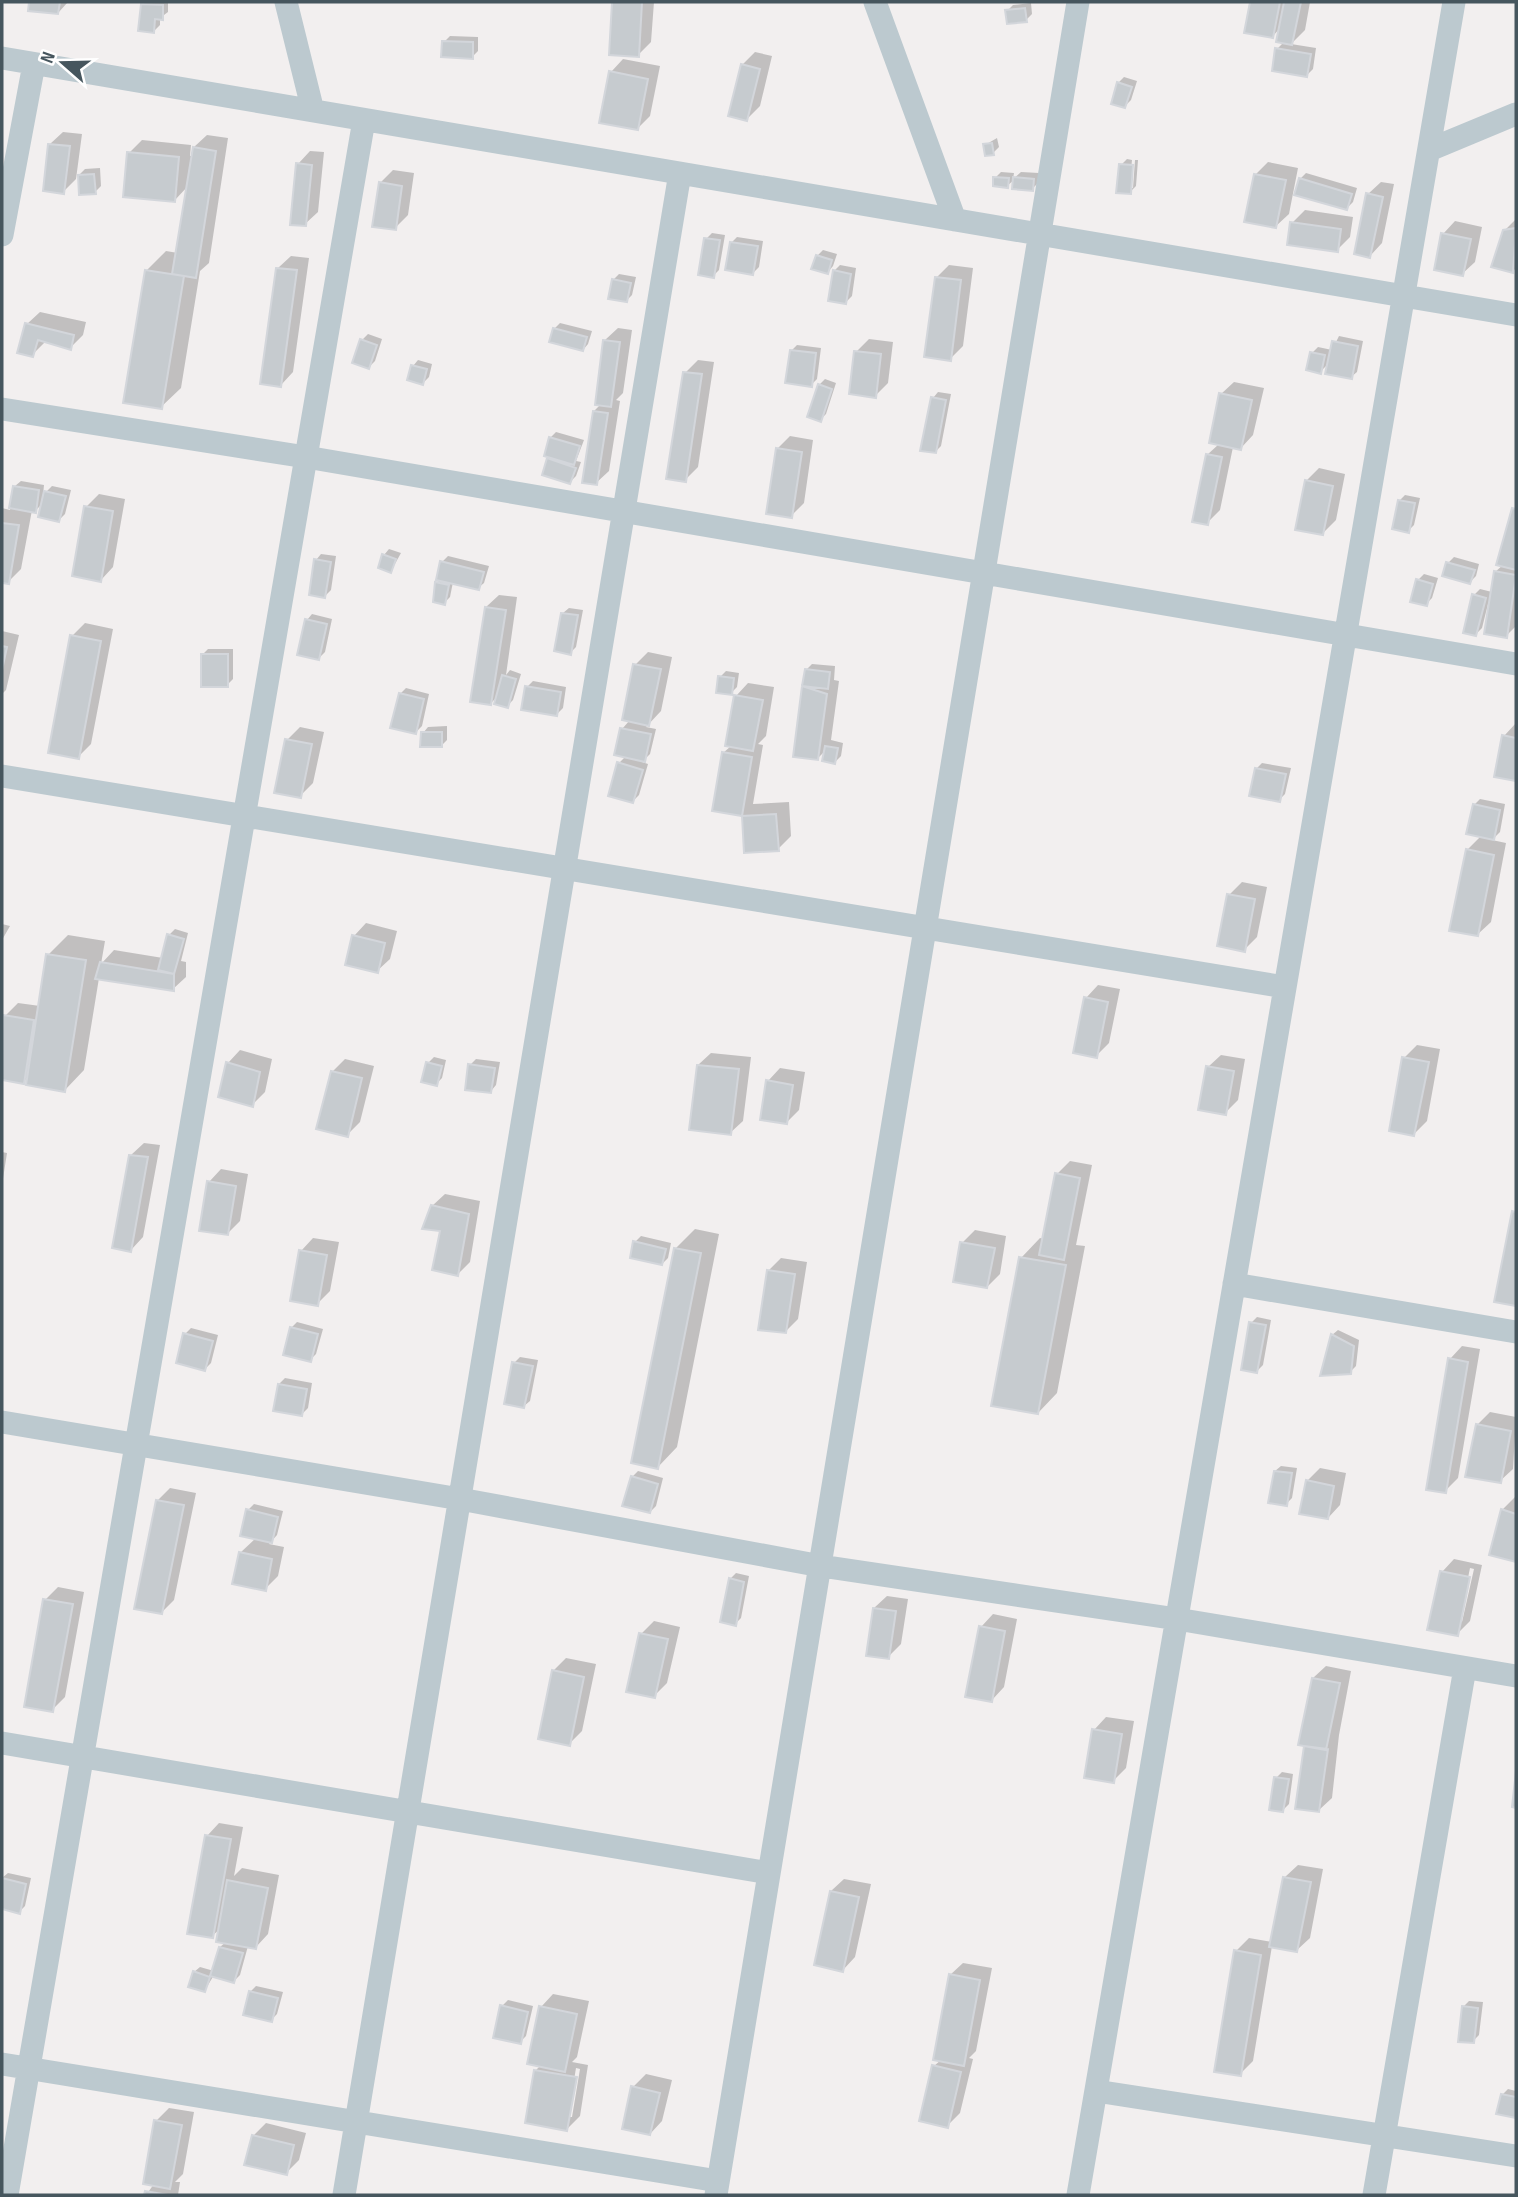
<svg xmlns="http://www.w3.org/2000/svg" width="1518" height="2197" viewBox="0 0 1518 2197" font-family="'Sofia Sans Condensed',sans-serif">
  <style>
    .shadow { fill: #0003; fill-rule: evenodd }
    .building { fill: #c6cbcf; stroke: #d3d6db; stroke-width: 2 }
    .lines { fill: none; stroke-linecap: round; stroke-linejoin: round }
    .street { stroke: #bcc9cf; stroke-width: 23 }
  </style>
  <rect width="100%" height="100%" fill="#f2efef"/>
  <!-- shadow -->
  <path class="shadow" d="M31,2H68L58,13L30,9Z
    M145,2H168V12L160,18V25L154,31L142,5Z
    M614,2H654L651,42L638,55L611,53Z
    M1251,2H1310L1305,30L1291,44L1316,48L1313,69L1307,75L1277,49L1284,42L1280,28L1273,36L1246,31Z
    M1031,3L1032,14L1026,20L1007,11L1013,5Z
    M450,36L478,37V51L472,57L444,42Z
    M755,52L772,56L760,106L747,119L742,65Z
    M623,59L660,66L650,116L638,128L611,72Z
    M1124,77L1137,81L1131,100L1125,106L1118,83Z
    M63,132L82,134L76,179L63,192L50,144Z
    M207,135L228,138L209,263L200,271L181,388L161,407L147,270L166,251L178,253L188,186L175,200L129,153L142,140L191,145L190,156H193L194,147Z
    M997,138L999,147L993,153L985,145Z
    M310,151L324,152L318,212L305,224L298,164Z
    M1127,159L1132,160L1129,188H1133L1135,160H1138L1136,186L1130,192L1121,165Z
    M1268,162L1298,168L1289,214L1276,226L1255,175Z
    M100,168L101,186L95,192L79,175L85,169Z
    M393,170L414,173L408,215L395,228L380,183Z
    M1001,172L1014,173L1013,179L1021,172L1039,173L1038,183L1032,189L1015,179L1007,186L995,178Z
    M1306,173L1357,188L1353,202L1347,208L1300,179Z
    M1381,182L1394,184L1382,243L1370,256L1368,194Z
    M1305,210L1353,217L1350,237L1337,250L1292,223Z
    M1516,219V268L1513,271L1504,231Z
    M1455,221L1482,227L1475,262L1462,274L1443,234Z
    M712,233L725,235L719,270L713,276L706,239Z
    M737,237L763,241L759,267L753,273L731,243Z
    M823,250L837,254L833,266L828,272L817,256Z
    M291,256L309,258L293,372L281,385L278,268Z
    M840,265L856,268L852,296L846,302L834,271Z
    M949,265L973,268L963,346L950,359L936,278Z
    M619,274L636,277L632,295L626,301L613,280Z
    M40,312L86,322L83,335L70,348L46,341L32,355L27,324Z
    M560,323L592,331L588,344L583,350L554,329Z
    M618,328L632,330L623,393L616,400L620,401L609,471L596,483L594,411L601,404L605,340Z
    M368,334L382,339L375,361L369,367L362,340Z
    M1339,336L1363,341L1357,372L1351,377L1329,363L1320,372L1312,353L1318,347L1332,350Z
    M869,339L893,342L888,383L875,396L856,352Z
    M797,345L821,348L817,379L811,385L791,351Z
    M418,360L432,364L429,377L423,383L413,366Z
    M698,360L714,362L698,467L685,480V373Z
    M825,379L836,383L826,414L820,420L819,385Z
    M1234,382L1264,388L1253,435L1241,448L1233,447L1220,510L1207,523V455L1219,444L1221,394Z
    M938,392L951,394L941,446L935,452L933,398Z
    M556,432L584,440L576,461L581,462L576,476L570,482L544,474L550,456V438Z
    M790,436L813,440L804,503L791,516L777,449Z
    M1319,468L1345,474L1336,520L1323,533L1306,481Z
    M21,481L44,485L43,495L52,486L71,490L65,514L59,520L43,503L35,511L32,510L21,569L8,582L2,581V508L10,510L15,486Z
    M99,494L125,499L113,567L101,580L86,507Z
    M1405,495L1420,498L1414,525L1408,531L1399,501Z
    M1516,506V626L1506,636L1488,604L1482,628L1476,634L1474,595L1480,589L1492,592L1495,572L1503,565Z
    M389,549L401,553L391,571L384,555Z
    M321,554L336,556L331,590L325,596L316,560Z
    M448,556L489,566L484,583L478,588L453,582L450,597L444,603L437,583L441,579L442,562Z
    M1454,557L1479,564L1476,576L1470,582L1448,563Z
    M1424,574L1438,578L1432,598L1426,604L1418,580Z
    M499,595L517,597L506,675L510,670L521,674L513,700L507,706L499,695L491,703L486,607Z
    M569,608L583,610L576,647L570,653L563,613Z
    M312,614L332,619L325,652L319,658L307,620Z
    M85,623L113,629L91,744L78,757L72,636Z
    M2,631L19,635L6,690L2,694Z
    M208,649H233V679L227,685L202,655Z
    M648,652L672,657L661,711L646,727L656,729L650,754L642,762L648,764L639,795L633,801L619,763L626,756L622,729L630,720L635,665Z
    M812,664L835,666L834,680L839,681L831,740L843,743L841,756L835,762L826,750L818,758L795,755L806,670Z
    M726,671L739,673L737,687L731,693L720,677Z
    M533,681L566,687L563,708L557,714L527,687Z
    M748,683L774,687L766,736L758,744L763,745L753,804L789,802L791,836L778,849L745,851L743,815L714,810L723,753L731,746L736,696Z
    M406,688L429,694L422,726L416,732L400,694Z
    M1516,723V780L1496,776L1504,736Z
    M447,726V740L441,746L423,733L428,727Z
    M300,727L324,732L313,783L300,796L287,740Z
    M1262,763L1291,768L1285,794L1279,800L1256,769Z
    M1480,799L1505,804L1500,832L1492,840L1506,843L1491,922L1478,934L1467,850L1482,835L1474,805Z
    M1242,882L1267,887L1257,937L1244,950L1229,895Z
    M366,923L397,931L390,959L377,971L354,936Z
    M2,924L10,926L2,940Z
    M175,929L188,933L181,961L186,962V977L173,989L99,978L84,1070L65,1090L29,1077L23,1082L2,1079L5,1016L18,1003L40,1006L48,955L68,935L105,941L101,964L114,950L163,958L169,935Z
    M1098,985L1120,989L1109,1043L1096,1056L1086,998Z
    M1417,1045L1440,1049L1427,1121L1414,1134L1404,1058Z
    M240,1050L272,1059L265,1092L252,1105L228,1063Z
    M711,1053L751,1057L743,1121L730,1133L698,1065Z
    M1221,1055L1245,1059L1238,1100L1225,1113L1208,1067Z
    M434,1057L446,1060L442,1078L436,1084L428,1063Z
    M345,1059L374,1066L360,1122L347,1135L332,1072Z
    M476,1059L500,1062L496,1085L491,1091L470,1065Z
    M780,1068L805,1072L799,1110L787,1122L768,1081Z
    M144,1143L160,1145L143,1237L131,1250V1155Z
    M2,1152L7,1153L2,1185Z
    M1070,1161L1092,1165L1076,1245L1085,1246L1057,1393L1038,1413L1021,1258L1040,1238L1044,1239L1057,1174Z
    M221,1169L248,1174L240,1221L227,1234L209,1182Z
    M445,1194L480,1201L470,1262L458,1274L432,1206Z
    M1516,1210V1304L1497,1300Z
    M695,1229L719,1234L677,1447L658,1467L675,1249Z
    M975,1230L1006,1236L1000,1274L987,1287L962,1243Z
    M641,1236L671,1243L668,1258L662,1264L635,1242Z
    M313,1238L339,1242L330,1291L317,1304L301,1251Z
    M781,1258L807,1262L798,1319L786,1331L768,1271Z
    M1257,1317L1271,1320L1263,1365L1257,1371L1251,1323Z
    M297,1322L323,1329L316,1354L310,1360L291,1328Z
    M191,1328L218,1335L211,1363L205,1369L185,1334Z
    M1338,1330L1359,1340L1356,1366L1350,1372L1332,1335Z
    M1462,1346L1480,1349L1458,1478L1445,1491L1450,1359Z
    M520,1357L538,1360L530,1401L524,1406L514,1363Z
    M285,1378L312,1383L308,1408L302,1414L279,1384Z
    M1490,1412L1516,1417L1513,1469L1500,1481L1477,1425Z
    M1281,1466L1297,1468L1292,1498L1286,1504L1275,1471Z
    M1320,1468L1346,1473L1340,1505L1328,1518L1307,1481Z
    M638,1471L663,1478L656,1506L650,1512L632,1477Z
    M170,1488L196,1493L174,1600L161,1613L157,1501Z
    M1515,1497L1516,1498V1560L1491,1553L1502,1510Z
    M254,1504L283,1511L277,1535L269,1544L284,1547L278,1576L265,1589L240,1553L256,1538L248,1510Z
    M1454,1559L1482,1565L1470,1621L1457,1634L1442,1572ZM1470,1568L1474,1569L1462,1622H1459Z
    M736,1573L749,1576L741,1618L735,1624L730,1579Z
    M58,1587L84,1592L65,1697L52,1710L45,1600Z
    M887,1596L908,1599L901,1644L888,1657L874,1608Z
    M993,1614L1017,1619L1004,1687L992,1700L981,1627Z
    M654,1621L680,1627L667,1683L654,1696L641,1634Z
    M566,1658L596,1664L582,1731L569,1744L553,1671Z
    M1326,1666L1351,1671L1339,1735L1332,1798L1319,1810L1313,1678Z
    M1106,1717L1134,1721L1126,1768L1113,1781L1094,1730Z
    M1282,1772L1293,1774L1289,1804L1283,1810L1276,1778Z
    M219,1823L243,1827L234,1876L242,1868L279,1875L268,1934L256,1947L248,1946L240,1975L234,1981L214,1975L205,1990L194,1972L200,1967L214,1971L220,1947L226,1942L220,1929L212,1936L207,1836Z
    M1298,1865L1323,1869L1310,1938L1297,1950L1272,1946L1253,2061L1240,2074L1236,1951L1249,1938L1272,1942L1285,1877Z
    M8,1873L31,1878L25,1906L19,1912L2,1908V1878Z
    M844,1879L871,1884L855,1957L843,1970L831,1891Z
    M963,1963L992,1968L976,2051L969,2058L973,2059L960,2113L947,2126L934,2066L941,2060L950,1975Z
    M256,1986L283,1992L277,2014L271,2020L250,1992Z
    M553,1994L589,2001L577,2057L572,2062L588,2065L580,2116L567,2129L535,2071L541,2065V2007ZM576,2068L580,2069L572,2117H568Z
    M508,2000L533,2006L526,2036L520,2042L502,2006Z
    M1469,2001L1483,2002L1479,2035L1473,2041L1463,2007Z
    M646,2074L672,2080L662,2121L650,2134L633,2087Z
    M1508,2089L1516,2091V2117L1498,2112L1502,2095Z
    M169,2108L194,2112L183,2174L175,2182H180L178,2195H146L154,2184L156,2121Z
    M266,2123L306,2133L299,2160L286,2173L253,2136Z"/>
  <!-- building -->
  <path class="building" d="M29,2H60L58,14L28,11Z
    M612,2H642L639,57L609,55Z
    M1250,2H1280L1273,38L1244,33Z
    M1284,2H1301L1292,45L1276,42Z
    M141,4L163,5V20L155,19L154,33L138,31Z
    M1025,8L1027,22L1007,24L1005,10Z
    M442,41L473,42V59L441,57Z
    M1275,48L1311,54L1307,77L1272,71Z
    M741,64L760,69L747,121L728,116Z
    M609,71L648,79L638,130L599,123Z
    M1117,82L1132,87L1125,108L1111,104Z
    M992,143L994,155L985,156L983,144Z
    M48,144L70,146L64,194L43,191Z
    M193,147L216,151L196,278L172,274Z
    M127,152L179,157L175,202L123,197Z
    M296,163L312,165L306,226L290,225Z
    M1119,164L1133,165L1131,194L1116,193Z
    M94,174L96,194L79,195L78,175Z
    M1254,174L1286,180L1276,228L1244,222Z
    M993,177L1009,178L1008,188L993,186Z
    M1013,177L1034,179L1033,191L1012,189Z
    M1299,178L1352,194L1347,210L1294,195Z
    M379,182L402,186L396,230L372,227Z
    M1366,193L1383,197L1370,258L1354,254Z
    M1290,222L1341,229L1338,252L1287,245Z
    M1516,228L1513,273L1491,267L1503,230Z
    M1441,233L1471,239L1463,276L1434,270Z
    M704,238L720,240L714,278L698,275Z
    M730,242L758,246L753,275L725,270Z
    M816,255L832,260L828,274L811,269Z
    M276,268L297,270L281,387L260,384Z
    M145,270L184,276L162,409L123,403Z
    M833,270L851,274L846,304L828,301Z
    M935,277L961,280L951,361L924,357Z
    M612,279L631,283L627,302L608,299Z
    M25,323L74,335L71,350L38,340L33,357L17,353Z
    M553,328L587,337L583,351L549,342Z
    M360,339L377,345L369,369L352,363Z
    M603,340L620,342L611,407L595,405Z
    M1332,341L1358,346L1352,379L1325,374Z
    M790,350L816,353L812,387L785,383Z
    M854,351L881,354L876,398L849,394Z
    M1310,352L1325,355L1321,374L1306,370Z
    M411,365L427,369L423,385L407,380Z
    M683,372L702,374L686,482L666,479Z
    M818,384L832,389L821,422L807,417Z
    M1219,393L1252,400L1241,450L1209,443Z
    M931,397L946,400L936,453L920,451Z
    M593,411L608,413L597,485L582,483Z
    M549,437L580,446L574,465L544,456Z
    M776,448L802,452L792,518L766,514Z
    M1206,454L1222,457L1208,525L1192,522Z
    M547,458L576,468L570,484L542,475Z
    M1305,480L1333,486L1323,535L1295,530Z
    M13,486L39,490L36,513L9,508Z
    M44,491L66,496L59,522L38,517Z
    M1398,500L1415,503L1409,533L1392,529Z
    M84,506L113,511L101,582L72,576Z
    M1512,508L1516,509V570L1496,565Z
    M2,523L19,525L9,584L2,583Z
    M382,554L396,559L391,573L378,568Z
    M314,559L331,562L325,598L309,595Z
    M440,561L484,572L479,590L436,580Z
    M1446,562L1475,570L1470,584L1442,576Z
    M1494,571L1516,575L1507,638L1484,634Z
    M1416,579L1433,584L1427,606L1410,602Z
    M435,582L449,585L445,605L433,602Z
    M1472,594L1486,598L1476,636L1463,633Z
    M485,607L506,610L491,705L470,702Z
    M561,613L578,615L571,655L554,651Z
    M305,619L327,624L319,660L297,655Z
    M70,635L101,641L79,759L48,753Z
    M2,646L7,647L2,670Z
    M201,654H228V687H201Z
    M633,664L661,669L649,726L622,720Z
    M805,669L830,672L828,689L802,686Z
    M502,675L516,679L508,708L494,704Z
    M718,676L734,678L732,695L716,693Z
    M525,686L561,692L557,716L521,710Z
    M802,686L827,694L818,760L793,757Z
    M399,693L424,699L416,734L390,728Z
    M734,695L763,700L753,751L725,746Z
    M620,728L651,734L645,762L614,755Z
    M421,732H442V747H420Z
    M1502,735L1516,738V781L1494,777Z
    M285,739L312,744L301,798L274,793Z
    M825,746L838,748L835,764L822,761Z
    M722,752L752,757L742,816L712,811Z
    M617,762L643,770L633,803L608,796Z
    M1255,768L1286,774L1280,802L1249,796Z
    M1473,804L1500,810L1494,840L1466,834Z
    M776,814L779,851L744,853L742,816Z
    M1466,849L1494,855L1478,936L1449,931Z
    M1227,894L1255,899L1245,952L1217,946Z
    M167,934L184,939L174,974L158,970Z
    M352,935L385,943L378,973L345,965Z
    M46,954L86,960L65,1092L26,1085Z
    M100,962L174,974V991L95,979Z
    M1084,997L1108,1002L1097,1058L1073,1053Z
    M3,1015L34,1020L24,1084L2,1080Z
    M1402,1057L1429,1062L1414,1136L1389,1131Z
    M226,1062L260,1072L253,1107L218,1097Z
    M426,1062L442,1066L437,1086L421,1082Z
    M468,1064L495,1068L491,1093L465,1090Z
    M697,1065L739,1069L731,1135L689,1130Z
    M1206,1066L1234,1071L1226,1115L1198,1110Z
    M331,1071L362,1078L348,1137L316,1129Z
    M766,1080L793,1085L787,1124L760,1120Z
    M129,1155L148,1157L131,1252L112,1248Z
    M1055,1173L1080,1178L1064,1260L1039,1255Z
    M207,1181L236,1186L228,1235L199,1231Z
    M431,1205L469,1214L458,1276L432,1270L440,1231L422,1229Z
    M1512,1211L1516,1212V1306L1494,1302Z
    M633,1241L666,1249L662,1265L630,1258Z
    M960,1242L995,1248L987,1288L953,1282Z
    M674,1248L701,1253L658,1469L631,1463Z
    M299,1250L327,1255L318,1306L290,1301Z
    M1019,1257L1066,1265L1038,1414L991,1406Z
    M767,1270L795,1274L786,1333L758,1330Z
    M1249,1322L1266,1325L1257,1373L1241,1370Z
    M290,1327L318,1334L311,1362L283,1355Z
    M183,1333L213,1341L205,1371L176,1363Z
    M1331,1334L1354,1346L1351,1374L1320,1376Z
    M1448,1358L1468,1362L1446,1493L1426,1490Z
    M512,1362L533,1366L524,1408L504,1404Z
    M278,1384L307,1389L302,1416L273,1411Z
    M1476,1424L1511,1431L1501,1483L1465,1477Z
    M1274,1471L1292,1473L1287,1506L1268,1503Z
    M631,1476L658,1484L650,1513L622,1506Z
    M1306,1480L1334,1486L1328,1519L1299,1514Z
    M156,1500L184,1505L162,1614L134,1609Z
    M246,1509L278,1517L272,1543L240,1536Z
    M1501,1509L1516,1514V1562L1489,1555Z
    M239,1552L272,1559L266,1591L232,1584Z
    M1440,1571L1470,1577L1458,1636L1427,1630Z
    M729,1578L744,1582L736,1626L720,1622Z
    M43,1599L73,1604L53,1712L24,1707Z
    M873,1608L896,1611L889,1659L866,1656Z
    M979,1626L1005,1631L992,1702L965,1697Z
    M639,1633L668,1639L655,1698L626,1692Z
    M552,1670L584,1677L570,1746L538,1739Z
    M1312,1678L1340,1683L1326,1750L1298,1745Z
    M1092,1729L1122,1734L1114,1783L1084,1778Z
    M1304,1746L1328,1749L1319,1812L1295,1809Z
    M1516,1771V1808L1512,1807Z
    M1274,1777L1289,1779L1283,1812L1269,1810Z
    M205,1835L231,1839L213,1938L187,1934Z
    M1283,1877L1311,1882L1297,1952L1269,1947Z
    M2,1878L26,1884L20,1914L2,1909Z
    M227,1880L268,1888L256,1949L216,1942Z
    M830,1891L859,1897L843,1972L814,1965Z
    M219,1947L243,1953L234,1983L210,1976Z
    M1234,1950L1261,1955L1241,2076L1214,2072Z
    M193,1971L210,1977L205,1992L188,1987Z
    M949,1974L980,1980L964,2066L933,2060Z
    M249,1991L278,1998L272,2022L243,2015Z
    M500,2005L528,2012L521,2044L493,2038Z
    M539,2006L577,2014L565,2072L527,2064Z
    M1462,2006L1478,2008L1474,2043L1458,2042Z
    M932,2065L961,2072L948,2128L919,2121Z
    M534,2070L577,2077L567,2131L525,2123Z
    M631,2086L660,2093L650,2135L622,2129Z
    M1501,2094L1516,2097V2118L1496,2114Z
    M154,2120L182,2125L170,2189L143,2184Z
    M252,2135L294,2145L287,2175L244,2165Z
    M145,2191L168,2195H144Z"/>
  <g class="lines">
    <!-- street -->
    <path class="street" d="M286,2L313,111
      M875,2L955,220
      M2,58L1516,315
      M1429,150L1516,114
      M2,235L34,64
      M2,409L306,457L1516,664
      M2,776L1285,987
      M1234,1284L1516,1332
      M2,1422L460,1499L821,1566L1177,1619L1516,1676
      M2,1743L769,1873
      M2,2064L718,2181
      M1096,2091L1516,2156
      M7,2195L364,120
      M344,2195L680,173
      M716,2195L1078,2
      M1078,2195L1454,2
      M1374,2195L1465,1668"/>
  </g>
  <!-- border -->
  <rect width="1518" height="2197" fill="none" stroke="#46565e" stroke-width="7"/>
  <!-- north arrow -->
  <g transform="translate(63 63) rotate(290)" stroke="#ffffff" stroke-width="5" paint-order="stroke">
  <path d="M0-5L12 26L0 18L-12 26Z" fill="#46565e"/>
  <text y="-10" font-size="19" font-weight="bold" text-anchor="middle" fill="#46565e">N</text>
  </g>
</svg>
